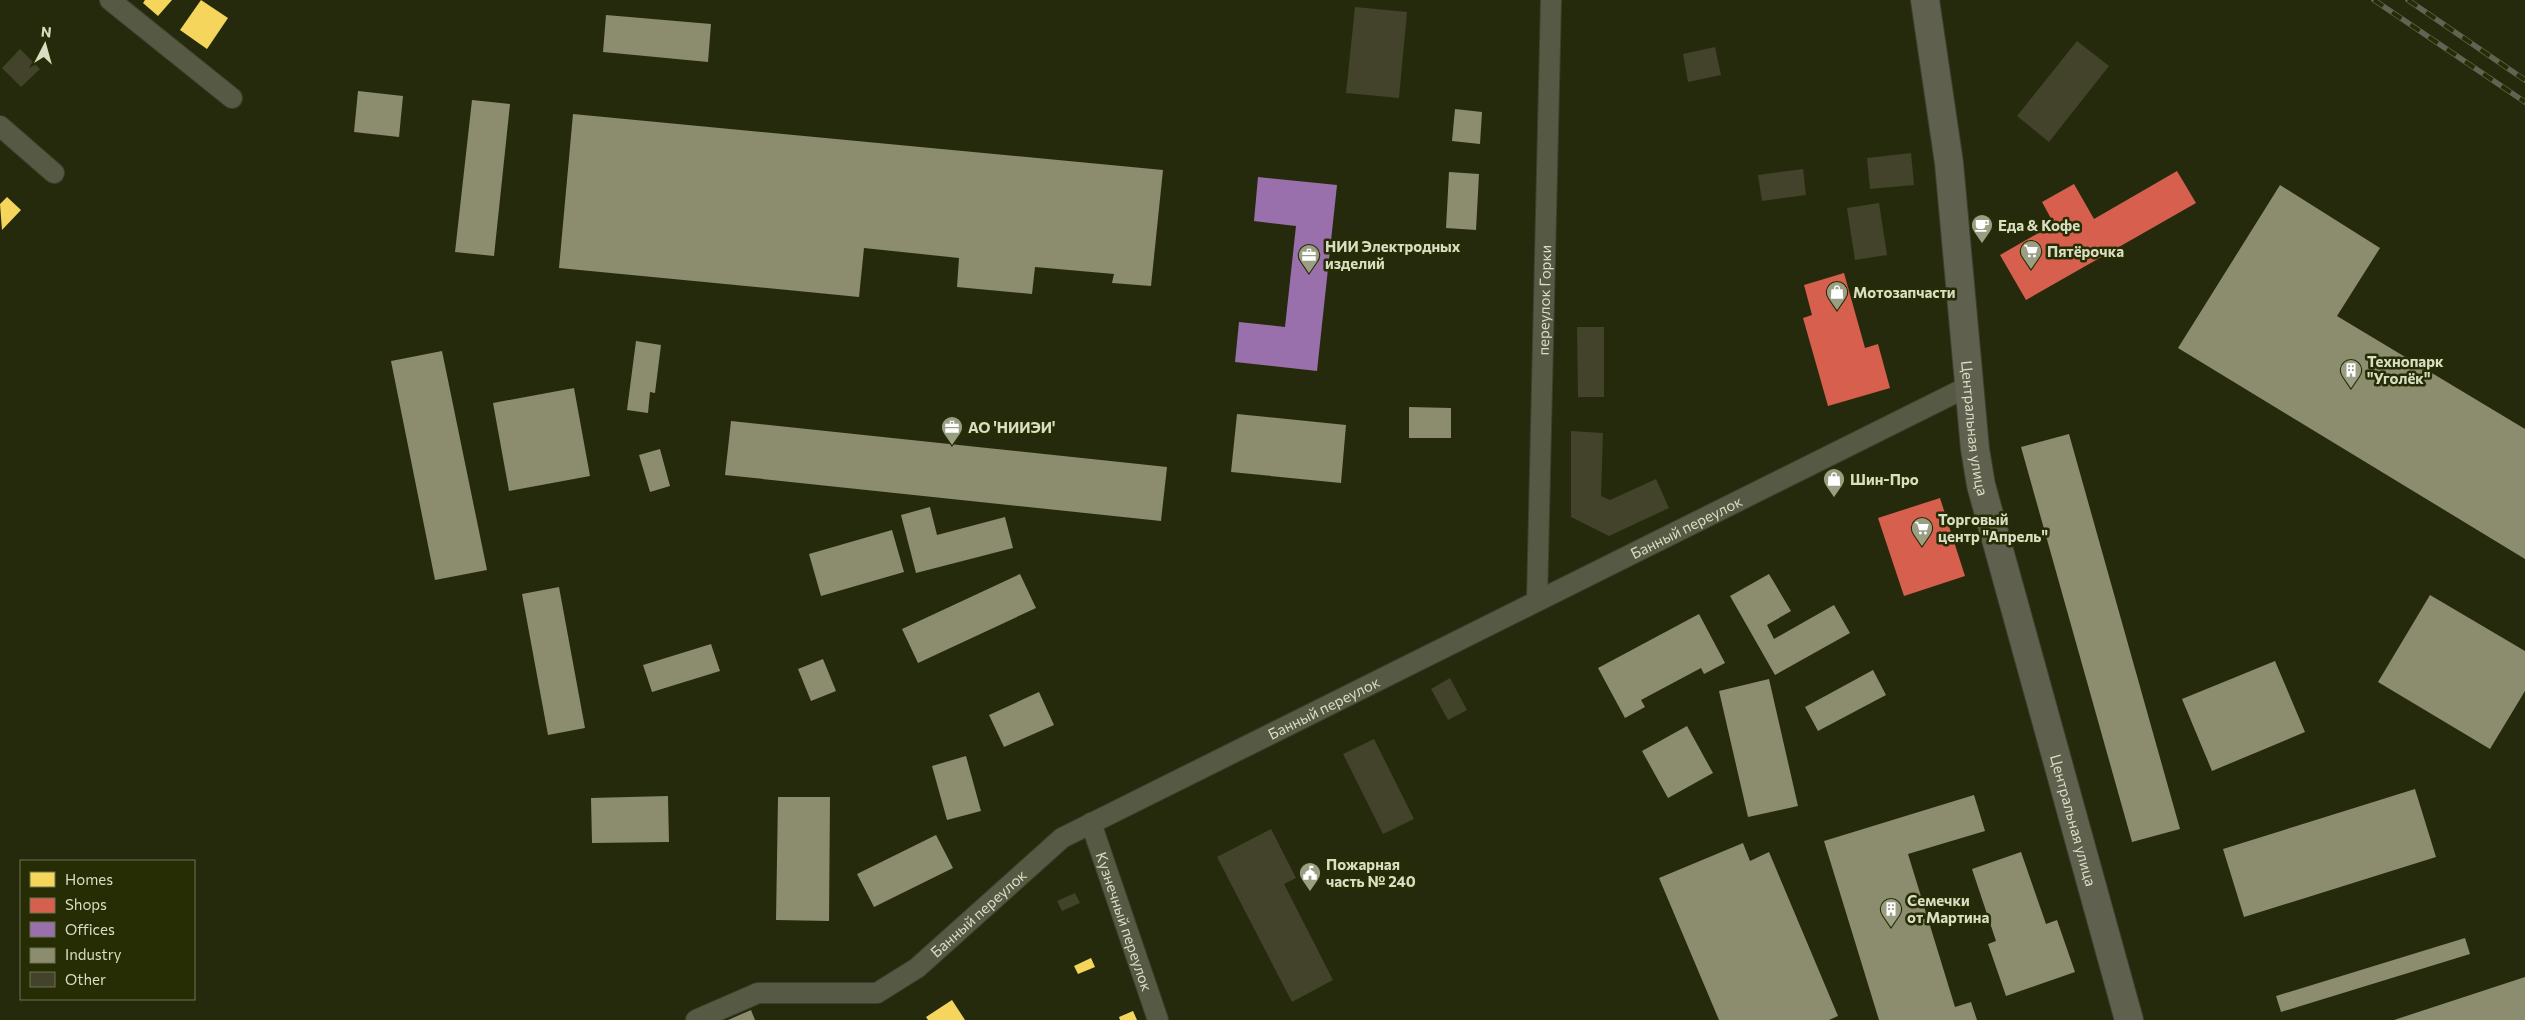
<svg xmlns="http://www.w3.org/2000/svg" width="2525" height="1020" viewBox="0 0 2525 1020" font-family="Commissioner,sans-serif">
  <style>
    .homes { fill: #f6d55c }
    .shops { fill: #d6604d }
    .offices { fill: #9970ab }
    .industry { fill: #8c8c6e }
    .building { fill: #43422a }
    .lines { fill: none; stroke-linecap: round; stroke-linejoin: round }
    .minor-casing { stroke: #3e412d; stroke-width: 22 }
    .secondary-casing { stroke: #3e412d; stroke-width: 30 }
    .minor { stroke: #565a45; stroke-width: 20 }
    .secondary { stroke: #5f604e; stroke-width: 28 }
    .rail-casing { stroke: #616452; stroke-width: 5.5 }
    .rail { stroke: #262c03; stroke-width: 4; stroke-dasharray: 11; stroke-linecap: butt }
    .labels { text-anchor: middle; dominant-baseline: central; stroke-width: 5; stroke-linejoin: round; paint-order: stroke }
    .poi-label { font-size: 15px; font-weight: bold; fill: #d8dec3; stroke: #262c03; text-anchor: start }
    .street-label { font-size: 15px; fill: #d8dec3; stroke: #262c03 }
  </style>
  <rect width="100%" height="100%" fill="#262a0d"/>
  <!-- homes -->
  <path class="homes" d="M145,0H172L158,16L143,3Z
    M201,0L228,18L207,49L180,30Z
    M7,197L21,210L2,230L0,204Z
    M1091,958L1095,967L1078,974L1074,966Z
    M952,1000L965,1020H928L926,1017Z
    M1133,1011L1137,1020H1120L1119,1017Z"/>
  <!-- shops -->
  <path class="shops" d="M2177,171L2196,203L2026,300L2000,255L2054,224L2042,202L2074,184L2094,219Z
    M1844,273L1865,348L1878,344L1890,388L1828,406L1803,318L1812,315L1804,285Z
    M1940,498L1965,576L1904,596L1878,518Z"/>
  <!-- offices -->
  <path class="offices" d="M1258,177L1337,185L1317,371L1235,362L1239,322L1285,327L1296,226L1254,221Z"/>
  <!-- industry -->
  <path class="industry" d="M606,15L711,24L708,62L603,52Z
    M358,91L403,96L399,137L354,132Z
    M472,100L510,104L494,256L455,252Z
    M1455,109L1482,112L1480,144L1452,141Z
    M573,114L1163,170L1151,286L1112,283L1114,274L1035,267L1032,294L957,287L959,258L864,248L859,297L559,268Z
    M1449,172L1479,174L1476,230L1446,228Z
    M2280,185L2380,248L2337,316L2525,429V559L2178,348Z
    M636,341L661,345L655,393L650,392L648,413L627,410Z
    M442,351L487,570L435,580L391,361Z
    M574,388L590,476L509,491L493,403Z
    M1409,407L1451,408V438H1409Z
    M1237,414L1346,425L1341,483L1231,472Z
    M731,421L1167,467L1161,521L725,475Z
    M2069,434L2180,829L2132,842L2021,447Z
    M660,449L670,486L650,492L639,455Z
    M930,507L937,535L1005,517L1013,548L916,573L901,515Z
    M892,530L904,572L821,596L809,554Z
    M1020,574L1036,608L918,663L902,629Z
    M1769,574L1791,611L1767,625L1774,639L1834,605L1850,633L1775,675L1730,596Z
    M559,587L585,728L548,735L522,594Z
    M2430,595L2525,651V691L2490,749L2378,682Z
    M1699,614L1725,663L1704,674L1701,668L1641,700L1645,707L1625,718L1598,668Z
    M711,644L720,671L652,692L643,665Z
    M823,659L836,691L811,701L798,669Z
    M2275,661L2305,732L2212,771L2182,699Z
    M1873,670L1886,695L1818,731L1805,707Z
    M1769,679L1798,806L1748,817L1719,691Z
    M1039,692L1054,725L1004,747L989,715Z
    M1687,726L1713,773L1668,798L1642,751Z
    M966,756L981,811L947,820L932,766Z
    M2415,789L2436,857L2244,917L2223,849Z
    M1974,795L1985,831L1908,854L1955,1007L1971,1002L1977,1020H1879L1824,841Z
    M668,796L669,842L592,843L591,798Z
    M778,797H830L829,921L776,920Z
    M936,835L953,868L874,907L857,874Z
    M1743,843L1750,861L1769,852L1838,1016L1829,1020H1719L1659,878Z
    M2021,852L2046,924L2057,920L2075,972L2006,996L1988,944L1996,941L1972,869Z
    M2465,938L2470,954L2281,1012L2276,996Z
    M2525,977V1020H2394Z
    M751,1010L755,1020H728Z"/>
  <!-- building -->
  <path class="building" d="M1355,7L1407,12L1399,98L1346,93Z
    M2077,41L2109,66L2049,142L2017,116Z
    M1715,47L1721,75L1688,82L1683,54Z
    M20,49L40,69L21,87L2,68Z
    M1911,153L1914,185L1870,189L1867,158Z
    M1803,169L1806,195L1762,201L1758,175Z
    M1879,203L1887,255L1855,260L1847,208Z
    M1577,327H1604V397H1578Z
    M1571,431L1603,433L1601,496L1610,500L1656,479L1669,508L1609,536L1571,517Z
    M1450,678L1467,710L1448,720L1431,689Z
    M1374,739L1414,819L1383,834L1343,754Z
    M1271,829L1296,878L1284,884L1333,980L1292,1002L1217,857Z
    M1075,893L1080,903L1062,911L1057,901Z"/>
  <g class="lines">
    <!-- minor casing -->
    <g class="minor-casing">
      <g id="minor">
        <path d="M110,0L232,98"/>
        <path d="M0,126L54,173"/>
        <path id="s1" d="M1537,600L1551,0"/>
        <path id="s2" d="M1091,823L1158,1020"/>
        <path id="s3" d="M696,1020L758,993H877L917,968L1062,838L1971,385"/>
      </g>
    </g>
    <!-- secondary casing -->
    <g class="secondary-casing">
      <g id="secondary">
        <path id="s4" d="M1925,0L1949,163L1975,449L1981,485L2129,1020"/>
      </g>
    </g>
    <!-- minor -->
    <use href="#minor" class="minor"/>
    <!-- secondary -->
    <use href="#secondary" class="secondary"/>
    <!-- rail casing -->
    <g class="rail-casing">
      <path id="rail" d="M2374,0L2525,102
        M2408,0L2525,80"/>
    </g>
    <!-- rail -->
    <use href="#rail" class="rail"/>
  </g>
  <!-- icons -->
  <defs>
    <g id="cafe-pin" transform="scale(1.125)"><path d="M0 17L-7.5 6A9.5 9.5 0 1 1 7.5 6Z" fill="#9a9f83" stroke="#262c03"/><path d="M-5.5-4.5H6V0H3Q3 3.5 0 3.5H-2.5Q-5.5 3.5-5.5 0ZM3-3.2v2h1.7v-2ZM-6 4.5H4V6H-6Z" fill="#fff"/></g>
    <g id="supermarket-pin" transform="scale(1.125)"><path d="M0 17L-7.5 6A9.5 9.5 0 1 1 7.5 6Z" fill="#9a9f83" stroke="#262c03"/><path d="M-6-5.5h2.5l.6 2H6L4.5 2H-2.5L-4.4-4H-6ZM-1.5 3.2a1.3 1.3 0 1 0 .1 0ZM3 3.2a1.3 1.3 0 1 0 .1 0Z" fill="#fff"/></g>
    <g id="office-pin" transform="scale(1.125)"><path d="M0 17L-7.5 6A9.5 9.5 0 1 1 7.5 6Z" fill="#9a9f83" stroke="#262c03"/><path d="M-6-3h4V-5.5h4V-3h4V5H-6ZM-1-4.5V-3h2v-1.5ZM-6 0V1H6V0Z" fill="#fff"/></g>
    <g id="shop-pin" transform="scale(1.125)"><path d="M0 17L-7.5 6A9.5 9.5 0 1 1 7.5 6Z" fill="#9a9f83" stroke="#262c03"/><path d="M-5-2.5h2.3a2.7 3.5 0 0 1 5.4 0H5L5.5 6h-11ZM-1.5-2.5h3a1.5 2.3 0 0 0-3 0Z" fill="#fff"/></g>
    <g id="building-pin" transform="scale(1.125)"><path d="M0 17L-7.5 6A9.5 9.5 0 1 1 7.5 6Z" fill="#9a9f83" stroke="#262c03"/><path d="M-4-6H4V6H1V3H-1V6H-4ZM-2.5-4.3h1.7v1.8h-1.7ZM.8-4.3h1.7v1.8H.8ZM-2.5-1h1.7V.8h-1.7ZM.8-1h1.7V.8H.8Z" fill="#fff"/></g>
    <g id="civic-pin" transform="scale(1.125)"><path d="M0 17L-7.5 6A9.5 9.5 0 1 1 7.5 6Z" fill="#9a9f83" stroke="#262c03"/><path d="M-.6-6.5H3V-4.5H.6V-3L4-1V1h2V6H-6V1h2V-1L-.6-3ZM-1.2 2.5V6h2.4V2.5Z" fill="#fff"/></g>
  </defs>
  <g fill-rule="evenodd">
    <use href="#cafe-pin" x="1982" y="225"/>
    <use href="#supermarket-pin" x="2031" y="251"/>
    <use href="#office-pin" x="1309" y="255"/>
    <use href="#shop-pin" x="1837" y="292"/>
    <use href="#building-pin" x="2351" y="370"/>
    <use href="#office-pin" x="952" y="427"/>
    <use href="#shop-pin" x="1834" y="479"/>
    <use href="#supermarket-pin" x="1922" y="528"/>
    <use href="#civic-pin" x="1310" y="873"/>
    <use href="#building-pin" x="1891" y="909"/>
  </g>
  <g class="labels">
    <!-- poi labels -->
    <g class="poi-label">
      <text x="1998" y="225">Еда &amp; Кофе</text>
      <text x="1325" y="246">НИИ Электродных<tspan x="1325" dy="17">изделий</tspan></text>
      <text x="2047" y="251">Пятёрочка</text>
      <text x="1853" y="292">Мотозапчасти</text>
      <text x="2367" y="361">Технопарк<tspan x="2367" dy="17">"Уголёк"</tspan></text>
      <text x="968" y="427">АО 'НИИЭИ'</text>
      <text x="1850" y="479">Шин-Про</text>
      <text x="1938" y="519">Торговый<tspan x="1938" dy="17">центр "Апрель"</tspan></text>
      <text x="1326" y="864">Пожарная<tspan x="1326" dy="17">часть № 240</tspan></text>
      <text x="1907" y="900">Семечки<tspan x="1907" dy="17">от Мартина</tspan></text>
    </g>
    <!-- street labels -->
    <g class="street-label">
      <text stroke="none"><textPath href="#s1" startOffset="300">переулок Горки</textPath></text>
      <text stroke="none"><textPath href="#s4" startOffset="431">Центральная улица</textPath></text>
      <text stroke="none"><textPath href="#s3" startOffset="1126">Банный переулок</textPath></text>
      <text stroke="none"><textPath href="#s3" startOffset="721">Банный переулок</textPath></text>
      <text stroke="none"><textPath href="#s4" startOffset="836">Центральная улица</textPath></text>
      <text stroke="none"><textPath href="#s3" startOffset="316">Банный переулок</textPath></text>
      <text stroke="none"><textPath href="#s2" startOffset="104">Кузнечный переулок</textPath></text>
    </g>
  </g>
  <!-- legend -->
  <rect x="20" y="860" width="175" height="140" fill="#262c03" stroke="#6d7350"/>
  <rect x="30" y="872" width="25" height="15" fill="#f6d55c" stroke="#6d7350"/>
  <text x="65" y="885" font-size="15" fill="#d8dec3">Homes</text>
  <rect x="30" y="898" width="25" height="15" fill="#d6604d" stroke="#6d7350"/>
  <text x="65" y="910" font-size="15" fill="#d8dec3">Shops</text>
  <rect x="30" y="922" width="25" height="15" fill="#9970ab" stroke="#6d7350"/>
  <text x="65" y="935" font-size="15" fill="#d8dec3">Offices</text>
  <rect x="30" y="948" width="25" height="15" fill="#8c8c6e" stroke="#6d7350"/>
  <text x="65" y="960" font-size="15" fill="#d8dec3">Industry</text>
  <rect x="30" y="972" width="25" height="15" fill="#43422a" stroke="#6d7350"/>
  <text x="65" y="985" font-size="15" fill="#d8dec3">Other</text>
  <!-- north arrow -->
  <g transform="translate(45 45) rotate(6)" stroke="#262c03" stroke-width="4" paint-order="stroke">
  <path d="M0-4L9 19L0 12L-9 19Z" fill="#d8dec3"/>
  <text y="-8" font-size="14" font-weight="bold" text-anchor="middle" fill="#d8dec3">N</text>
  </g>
</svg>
